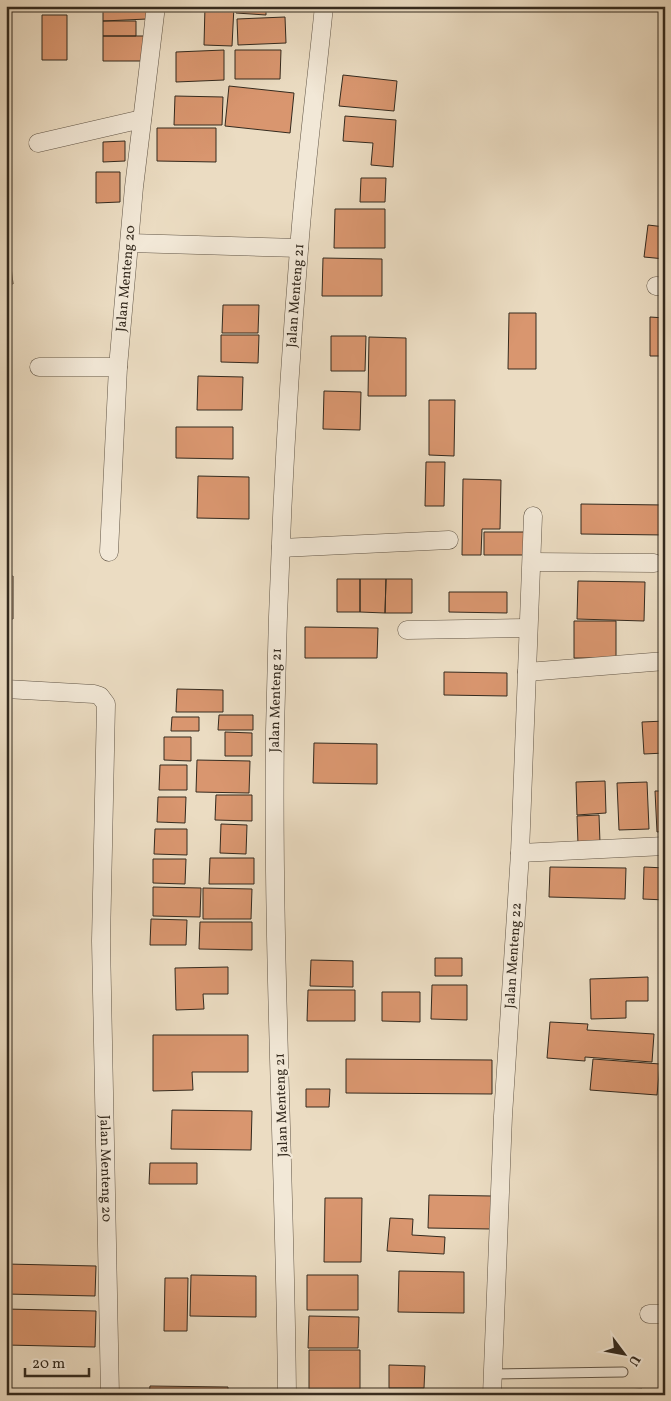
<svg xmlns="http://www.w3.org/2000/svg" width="671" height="1401" viewBox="0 0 671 1401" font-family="Vollkorn,serif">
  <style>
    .building { fill: #d9966f; stroke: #342a1e }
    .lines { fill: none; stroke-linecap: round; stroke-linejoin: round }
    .lane-casing { stroke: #625647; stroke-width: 11 }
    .street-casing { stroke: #625647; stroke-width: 19 }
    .lane { stroke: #f2e8d7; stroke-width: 9 }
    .street { stroke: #f2e8d7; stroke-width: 18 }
    .labels { text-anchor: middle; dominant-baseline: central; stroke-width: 4.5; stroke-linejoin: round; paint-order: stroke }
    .street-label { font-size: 14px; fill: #342a1e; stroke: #f2e8d7 }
  </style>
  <rect width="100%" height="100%" fill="#ebdcc2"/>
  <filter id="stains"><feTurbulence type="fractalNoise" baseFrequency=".004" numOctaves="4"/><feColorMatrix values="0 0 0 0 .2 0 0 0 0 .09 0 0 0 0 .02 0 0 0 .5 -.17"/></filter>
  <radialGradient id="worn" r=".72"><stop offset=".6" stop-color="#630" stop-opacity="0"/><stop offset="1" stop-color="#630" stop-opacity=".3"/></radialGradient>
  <!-- building -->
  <path class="building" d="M103,6H146L147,19L103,21Z
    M205,6H234L232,46L204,45Z
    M236,6H266V15L236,13Z
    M42,15H67V60H42Z
    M285,17L286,43L238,45L237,19Z
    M103,21H136V36H103Z
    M103,36H145V61H103Z
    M224,50V80L176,82V52Z
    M235,50H281L280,79H235Z
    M343,75L397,81L394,111L339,106Z
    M229,86L294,93L290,133L225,126Z
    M175,96L223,97L222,125H174Z
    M345,116L396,120L393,167L371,165L373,143L343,141Z
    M157,128H216V162L157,161Z
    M125,141V161L103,162V142Z
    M96,172H120V202L96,203Z
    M361,178H386L385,202H360Z
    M335,209H385V248H334Z
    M648,225L665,227V259L644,257Z
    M6,258H10L13,284H6Z
    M323,258L382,259V296H322Z
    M223,305H259L258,333H222Z
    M509,313H536V369H508Z
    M650,317L665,318V356H650Z
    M221,335H259L258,363L221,362Z
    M331,336H366L365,371H331Z
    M369,337L406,338V396H368Z
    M198,376L243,377L242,410H197Z
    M324,391L361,392L360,430L323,429Z
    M429,400H455L454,456L429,455Z
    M176,427H233V459L176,458Z
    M426,462H445L444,506H425Z
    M198,476L249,477V519L197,518Z
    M463,479L501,480L500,529H482L481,555H462Z
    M581,504L665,505V535L581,534Z
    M484,532H528L527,555H484Z
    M6,576H13V619H6Z
    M337,579H360V612H337Z
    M360,579H386L385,613L360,612Z
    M386,579H412V613H385Z
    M578,581L645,582L644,621L577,619Z
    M449,592H507V613L449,612Z
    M574,621H616V658H574Z
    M305,627L378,628L377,658H305Z
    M444,672L507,673V696L444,695Z
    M177,689L223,690V712H176Z
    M219,715H253V730H218Z
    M172,717H199V731H171Z
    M665,721V753L644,754L642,722Z
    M225,732L252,733V756H225Z
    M164,737H191V761L164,760Z
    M314,743L377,744V784L313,783Z
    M197,760L250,761L249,793L196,792Z
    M160,765H187V790H159Z
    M605,781L606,813L577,815L576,782Z
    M647,782L649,829L619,830L617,783Z
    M655,791H665V831L657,832Z
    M216,795H252V821L215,820Z
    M158,797H186L185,823L157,822Z
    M599,815L600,843L578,844L577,816Z
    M221,824L247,825L246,854L220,853Z
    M155,829H187V855L154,854Z
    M210,858H254V884H209Z
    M153,859H186L185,884L153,883Z
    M550,867L626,868L625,899L549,897Z
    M644,867L665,868V900L643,899Z
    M153,887L201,888L200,917L153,916Z
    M203,888L252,889L251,919H203Z
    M151,919L187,920L186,945H150Z
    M200,922H252V950L199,949Z
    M435,958H462V976H435Z
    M311,960L353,961V987L310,986Z
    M228,967V994H203L204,1009L176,1010L175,968Z
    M648,977V1001H626V1018L591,1019L590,979Z
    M432,985H467V1020L431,1019Z
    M308,990H355V1021H307Z
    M382,992H420V1022L382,1021Z
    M550,1022L588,1024L587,1030L654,1034L652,1062L585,1057V1061L547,1058Z
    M153,1035H248V1072H192L193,1090L153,1091Z
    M346,1059L492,1060V1094L346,1093Z
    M593,1059L660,1064L657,1095L590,1090Z
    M306,1089H330L329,1107H306Z
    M172,1110L252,1111L251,1150L171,1149Z
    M150,1163H197V1184H149Z
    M429,1195L492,1196L491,1229L428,1228Z
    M325,1198H362L361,1262H324Z
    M390,1218L413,1219L412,1235L445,1237L444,1254L387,1251Z
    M6,1264L96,1266L95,1296L6,1294Z
    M399,1271L464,1272V1313L398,1312Z
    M191,1275L256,1276V1317L190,1316Z
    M307,1275H358V1310H307Z
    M165,1278H188L187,1331H164Z
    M6,1309L96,1311L95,1347L6,1345Z
    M309,1316L359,1317L358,1348H308Z
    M663,1344H665V1395H663Z
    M309,1350H360V1389H309Z
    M389,1365L425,1366L424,1388H389Z
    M150,1386L228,1387V1395H149Z
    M642,1389L643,1395H549Z
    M309,1393H366V1395H309Z"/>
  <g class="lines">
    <!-- lane casing -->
    <g class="lane-casing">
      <path id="lane" d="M492,1374L623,1372"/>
    </g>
    <!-- street casing -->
    <g class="street-casing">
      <g id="street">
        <path d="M38,143L142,119"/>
        <path d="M130,243L299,248"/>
        <path d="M656,286L665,287"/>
        <path d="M39,367H118"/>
        <path d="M281,548L449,540"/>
        <path id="s1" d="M109,552L118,367L134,187L156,6"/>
        <path d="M532,562L654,563"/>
        <path d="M407,630L528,628"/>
        <path d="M527,672L665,661"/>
        <path id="s2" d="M6,689L94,694L100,696L106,704L101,941L110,1395"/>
        <path d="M520,853L665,846"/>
        <path d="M649,1314H665"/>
        <path id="s3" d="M287,1395C285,1174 272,952 275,731C278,571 286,410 299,250C305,168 316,87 324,6"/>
        <path id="s4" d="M492,1395L503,1116L520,853L533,516"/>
      </g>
    </g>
    <!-- lane -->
    <use href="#lane" class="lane"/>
    <!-- street -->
    <use href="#street" class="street"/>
  </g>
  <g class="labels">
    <!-- street labels -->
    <g class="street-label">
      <text stroke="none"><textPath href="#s1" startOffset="274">Jalan Menteng 20</textPath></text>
      <text stroke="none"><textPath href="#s3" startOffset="1100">Jalan Menteng 21</textPath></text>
      <text stroke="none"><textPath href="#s3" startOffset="695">Jalan Menteng 21</textPath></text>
      <text stroke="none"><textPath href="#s4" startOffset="440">Jalan Menteng 22</textPath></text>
      <text transform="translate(282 1105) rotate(-92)">Jalan Menteng 21</text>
      <text stroke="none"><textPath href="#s2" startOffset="569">Jalan Menteng 20</textPath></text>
    </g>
  </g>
  <!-- margin -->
  <rect width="671" height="1401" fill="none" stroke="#ebdcc2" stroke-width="25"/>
  <rect x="8" y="8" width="656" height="1386" fill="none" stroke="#342a1e" stroke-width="2.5"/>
  <rect x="12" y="12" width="646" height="1376" fill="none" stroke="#342a1e"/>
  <!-- north arrow -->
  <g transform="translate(624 1354) rotate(122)" stroke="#f2e8d7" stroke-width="4" paint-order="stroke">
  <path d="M0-4L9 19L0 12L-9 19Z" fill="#342a1e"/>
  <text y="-8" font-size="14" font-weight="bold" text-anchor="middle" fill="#342a1e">U</text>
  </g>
  <!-- scale -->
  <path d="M25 1368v8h64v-8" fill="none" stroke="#342a1e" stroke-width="2.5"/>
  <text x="32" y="1368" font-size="15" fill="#342a1e" stroke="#f2e8d7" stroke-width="4" paint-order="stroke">20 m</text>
  <rect width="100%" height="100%" filter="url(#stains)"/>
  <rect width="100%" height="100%" fill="url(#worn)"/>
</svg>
